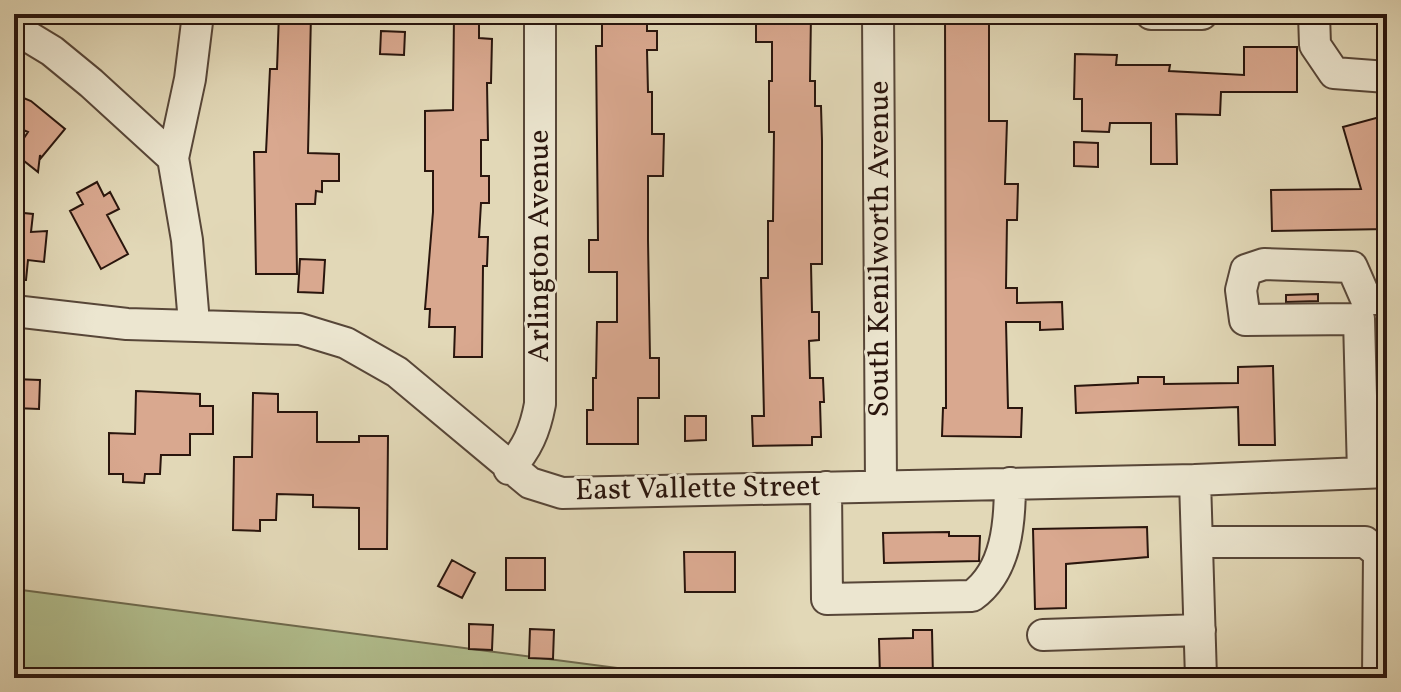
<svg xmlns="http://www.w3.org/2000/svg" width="1401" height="692" viewBox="0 0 1401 692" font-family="Vollkorn,serif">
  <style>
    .green { fill: #b2bf8f; stroke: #6e6a4e; stroke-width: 2 }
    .building { fill: #d9a88f; stroke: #29150d; stroke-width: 2 }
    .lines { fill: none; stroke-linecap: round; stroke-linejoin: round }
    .minor-casing { stroke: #574638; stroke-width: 34 }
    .minor { stroke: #ece6d0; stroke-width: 30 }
    .labels { text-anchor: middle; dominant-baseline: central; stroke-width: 6; stroke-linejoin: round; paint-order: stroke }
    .street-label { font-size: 30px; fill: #29150d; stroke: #ece6d0 }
  </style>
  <rect width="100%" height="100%" fill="#e2d8b7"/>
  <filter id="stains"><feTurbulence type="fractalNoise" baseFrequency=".0025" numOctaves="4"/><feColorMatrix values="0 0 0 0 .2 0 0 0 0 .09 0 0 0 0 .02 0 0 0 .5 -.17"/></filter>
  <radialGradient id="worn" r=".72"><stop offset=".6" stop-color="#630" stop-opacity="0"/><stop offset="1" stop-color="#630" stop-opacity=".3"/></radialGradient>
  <!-- green -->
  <path class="green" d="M14,589L694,678H14Z"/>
  <!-- building -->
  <path class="building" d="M279,14H311L308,153L339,154V181H322V192L316,191L315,204H296L297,274H256L254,152H266L270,69H277Z
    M454,14H479V38L492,39L491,83H487L488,140H481V176H489V203H481L479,237H488L487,266H483L482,357H454L455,327H429L430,309H425L433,212V171H425V111L453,110Z
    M762,14H811L810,81H815V106H821L822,141V264H811L812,312H819V340L809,341L810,378H823L824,402H820L821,437H812V445L753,446L752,416H764L761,278H768V221H773L774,132H769V81H772V42H756V21H762Z
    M945,14H989V121H1007L1005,184H1018L1017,220H1007L1006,288H1017V303L1062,302L1063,329L1040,330V322H1006L1008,408H1022L1021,437L942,436L943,408H946Z
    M602,21H647V31H657V50H647L648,92H652V134H664L663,176H648V240L650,358H659V398H638V444H587V410H593V378H596L597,322H617V272H589V240H598L596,46H602Z
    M381,31L405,32L404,55L380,54Z
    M1244,47H1297V92H1221L1220,115L1176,114L1177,164H1151V123H1110L1109,132L1082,131V99H1074L1075,54L1117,55L1116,65H1170L1169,71L1244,75Z
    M14,94L31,101L65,129L41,158L40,155L38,172L14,153L28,132L14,126Z
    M1387,115V229L1272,231L1271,190L1361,189L1343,127Z
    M1074,142L1098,143V167L1074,166Z
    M97,182L104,196L110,192L119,209L107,215L128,254L101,269L70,211L83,204L77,193Z
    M14,212L33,214L31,232L47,231L44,262L28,260L26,280H14Z
    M300,259L325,260L323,293L298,292Z
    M1318,294V301L1286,302V295Z
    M1273,366L1275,445H1239L1238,407L1076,413L1075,386L1138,383V377H1164V384L1238,383V367Z
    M14,379L40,380L39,409L14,408Z
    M136,391L200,394V406H213V434H190V455H161L160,474H145L144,483L123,482V474H109V433L135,434Z
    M253,393L278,394V412H317V442H359V436H388L387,549H359V508L313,507V495L277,494L276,520H260V531L233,530L234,457H252Z
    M685,416H706V440L685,441Z
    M1147,527L1148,557L1066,564V608L1035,609L1033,529Z
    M949,532V536H980L979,561L884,563L883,533Z
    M684,552H735V592H685Z
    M506,558H545V590H506Z
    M452,560L475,573L462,598L438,586Z
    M469,624L493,625L492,650L469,649Z
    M530,629L554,630L553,659L529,658Z
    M913,630H932L933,678H880L879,639L913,638Z"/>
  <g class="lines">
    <!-- minor casing -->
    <g class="minor-casing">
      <path id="minor" d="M878,14L881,485
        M1151,14H1202
        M1314,14L1315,45L1334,73L1387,77
        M14,28L52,51L91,83L173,158L187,240L194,323
        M173,158L190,79L198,14
        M14,311L127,324L300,329L346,343L397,372L530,483L562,493L1195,480L1387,472
        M509,469C527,449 535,431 540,404V14
        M1363,473L1359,319L1245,320L1241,290L1246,270L1264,264L1352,267L1366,299H1387
        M1195,480L1201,678
        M826,487L827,599L972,596C1007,571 1010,522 1010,483
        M1197,542H1365L1379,553L1378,678
        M1043,635L1200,630"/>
    </g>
    <!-- minor -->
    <use href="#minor" class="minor"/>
  </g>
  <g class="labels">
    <!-- street labels -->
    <g class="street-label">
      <text transform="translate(540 246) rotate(-90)">Arlington Avenue</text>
      <text transform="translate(880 249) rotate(-90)">South Kenilworth Avenue</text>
      <text transform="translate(698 489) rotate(-1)">East Vallette Street</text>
    </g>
  </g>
  <!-- margin -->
  <rect width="1401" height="692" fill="none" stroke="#e2d8b7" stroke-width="48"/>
  <rect x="16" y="16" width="1369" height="660" fill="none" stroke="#29150d" stroke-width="4"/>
  <rect x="24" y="24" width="1353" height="644" fill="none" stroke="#29150d" stroke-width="2"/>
  <rect width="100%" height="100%" filter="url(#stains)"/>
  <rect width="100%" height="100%" fill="url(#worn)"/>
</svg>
